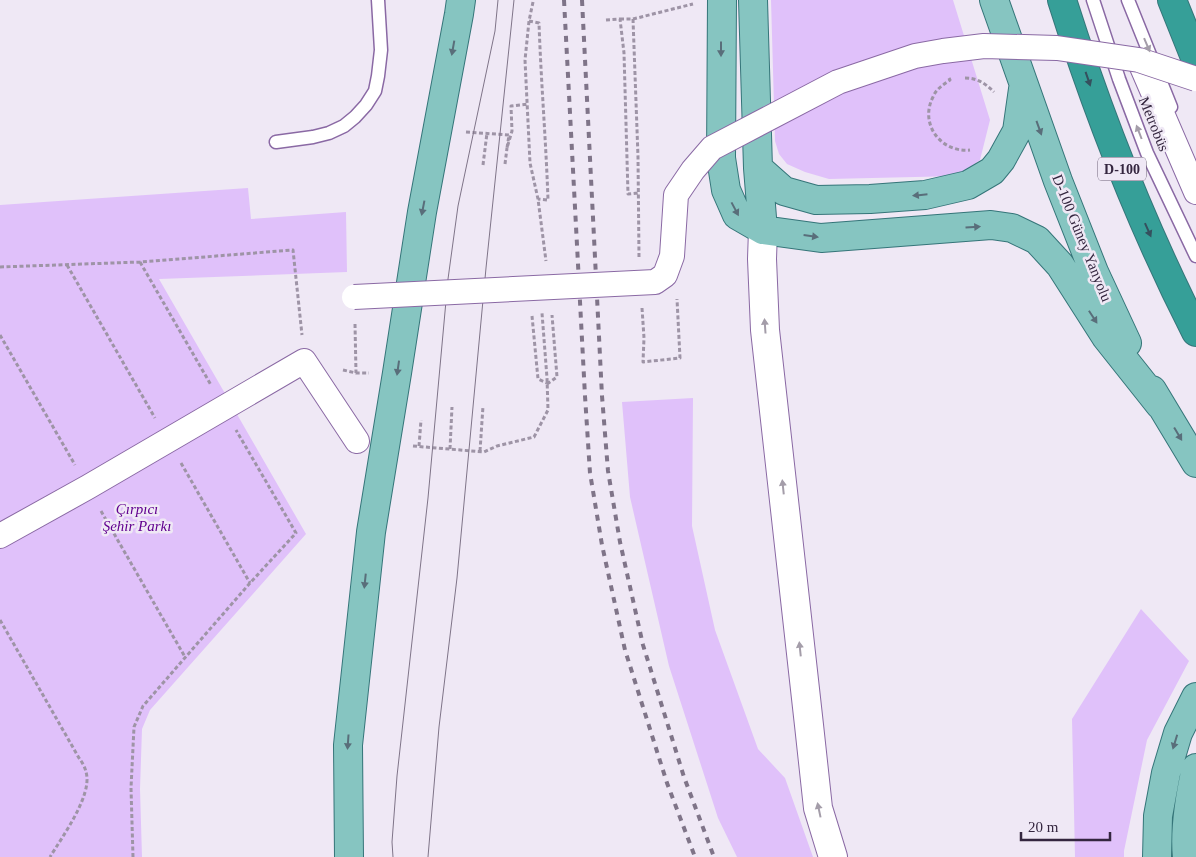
<svg xmlns="http://www.w3.org/2000/svg" width="1196" height="857" viewBox="0 0 1196 857" font-family="'Times New Roman',serif">
  <style>
    .green { fill: #e0c1fa }
    .lines { fill: none; stroke-linecap: round; stroke-linejoin: round }
    .lane-casing { stroke: #8a69a4; stroke-width: 15 }
    .street-casing { stroke: #8a69a4; stroke-width: 26 }
    .secondary-casing { stroke: #8a69a4; stroke-width: 30 }
    .primary-casing { stroke: #357579; stroke-width: 30 }
    .highway-casing { stroke: #357579; stroke-width: 30 }
    .path { stroke: #9e94a6; stroke-width: 3; stroke-dasharray: 4 2.5; stroke-linecap: butt }
    .lane { stroke: #fff; stroke-width: 12 }
    .street { stroke: #fff; stroke-width: 24 }
    .secondary { stroke: #fff; stroke-width: 28 }
    .primary { stroke: #86c5c1; stroke-width: 28 }
    .highway { stroke: #369f98; stroke-width: 28 }
    .tram { stroke: #7f7488; stroke-width: 1 }
    .rail { stroke: #7f7488; stroke-width: 4; stroke-dasharray: 6 6; stroke-linecap: butt }
    .street-bridge-casing { stroke: #8a69a4; stroke-width: 26; stroke-linecap: butt }
    .street-bridge { stroke: #fff; stroke-width: 24 }
    .oneway { fill: #a49da9 }
    .oneway2 { fill: #596e7a }
    .oneway3 { fill: #35505e }
    .labels { text-anchor: middle; dominant-baseline: central; stroke-width: 5; stroke-linejoin: round; paint-order: stroke }
    .shield { fill: #efe8f5; stroke: #6c6076; stroke-width: 1 }
    .shield-label { font-size: 14px; font-weight: bold; fill: #34263f }
    .street-label { font-size: 15px; fill: #34263f; stroke: #efe8f5 }
    .park-label { font-size: 15px; font-style: italic; fill: #61018f; stroke: #efe8f5 }
  </style>
  <rect width="100%" height="100%" fill="#efe8f5"/>
  <!-- green -->
  <path class="green" d="M771,0H953L990,120L980,160L958,176L829,179L805,172L787,164L779,154L775,141Z
    M248,188L251,219L346,212L347,272L159,279L306,534L150,710L142,729L140,789L142,857H0V205Z
    M693,398L692,526L715,630L758,749L785,778L813,857H737L718,818L669,666L630,497L622,402Z
    M1141,609L1189,661L1147,740L1124,851V857H1075L1072,719Z"/>
  <g class="lines">
    <!-- lane casing -->
    <g class="lane-casing">
      <path id="lane" d="M1093,0L1119,79L1147,153L1196,256
        M1128,0L1171,107
        M276,142L313,137L329,133L344,126L355,117L366,105L375,91L378,76L381,50L378,0"/>
    </g>
    <!-- street casing -->
    <g class="street-casing">
      <path id="street" d="M1139,60L1196,192
        M0,536L88,487L304,361L357,441"/>
    </g>
    <!-- secondary casing -->
    <g class="secondary-casing">
      <path id="secondary" d="M763,230L762,259L765,330L809,725L818,808L833,857"/>
    </g>
    <!-- primary casing -->
    <g class="primary-casing">
      <path id="primary" d="M722,0L721,158L726,190L737,215L763,230L821,238L991,225L1012,228L1037,240L1060,265L1106,337L1160,405
        M753,0L758,168L763,230
        M994,0L1058,181L1094,272L1127,343
        M758,168L784,191L816,200L870,199L925,195L968,185L992,171L1001,160L1017,131L1023,89
        M1152,390L1196,463
        M349,857L348,745L371,532L397,373L422,212L459,14L461,0
        M1157,857L1158,816L1166,773L1178,733L1196,697
        M1187,857C1184,829 1190,795 1196,768"/>
    </g>
    <!-- highway casing -->
    <g class="highway-casing">
      <path id="highway" d="M1062,0C1098,114 1142,226 1196,332
        M1172,0L1196,60"/>
    </g>
    <!-- path -->
    <path class="path" d="M533,2L529,21L525,60L530,163L538,199L546,261
      M620,19H633L638,157L639,257
      M633,19L693,4
      M606,20L620,19L624,53L628,194L638,193
      M529,21L539,23C541,82 546,141 548,200L538,199
      M949,78L950,80C943,85 936,89 933,97C919,124 941,153 970,150
      M965,78C977,78 985,83 994,92
      M466,132L509,135L507,148L512,131L511,106L528,104
      M505,164L507,148
      M483,165L487,133
      M140,262L211,385
      M67,265L155,418
      M0,267L140,262L293,250L302,335
      M642,308L644,338L643,362L680,358L677,299
      M532,316L538,379L547,383
      M355,324L356,373
      M0,335L75,465
      M343,370L356,373H369
      M547,384L557,377L552,315
      M413,446L484,452L497,446L534,437L548,410L547,378L542,313
      M419,446L421,420
      M450,449L452,407
      M480,451L483,406
      M181,463L250,583
      M101,511L185,657
      M0,620L79,758C82,762 85,767 86,772C93,795 62,837 50,857
      M133,857L131,788L134,727L143,706L250,583L296,533L236,430"/>
    <!-- lane -->
    <use href="#lane" class="lane"/>
    <!-- street -->
    <use href="#street" class="street"/>
    <!-- secondary -->
    <use href="#secondary" class="secondary"/>
    <!-- primary -->
    <use href="#primary" class="primary"/>
    <!-- highway -->
    <use href="#highway" class="highway"/>
    <!-- tram -->
    <path class="tram" d="M393,857L392,842L397,776L428,498L448,279L458,206L495,31L498,0
      M428,857L439,727L457,578L486,268L514,0"/>
    <!-- rail -->
    <path class="rail" d="M564,0L585,396L590,473L602,545L625,650L667,783L695,857
      M582,0L602,396L608,471L620,542L643,645L684,777L714,857"/>
    <!-- street-bridge casing -->
    <g class="street-bridge-casing">
      <path id="street-bridge" d="M354,297L655,282L665,275L672,256L676,195L693,170L712,148L838,82L915,56L943,51L984,46L1057,48L1139,60L1196,79"/>
    </g>
    <!-- street-bridge -->
    <use href="#street-bridge" class="street-bridge"/>
  </g>
  <!-- one-way arrows -->
  <defs><path id="oneway-solid" d="M-6-.8H1V-3.2L6.5 0L1 3.2V.8H-6Z" transform="scale(1.25)"/></defs>
  <g class="oneway">
    <use href="#oneway-solid" transform="translate(1147 45) rotate(67)"/>
    <use href="#oneway-solid" transform="translate(1139 132) rotate(-111)"/>
    <use href="#oneway-solid" transform="translate(765 326) rotate(-94)"/>
    <use href="#oneway-solid" transform="translate(783 487) rotate(-96)"/>
    <use href="#oneway-solid" transform="translate(800 649) rotate(-96)"/>
    <use href="#oneway-solid" transform="translate(819 810) rotate(-102)"/>
  </g>
  <g class="oneway2">
    <use href="#oneway-solid" transform="translate(453 48) rotate(100)"/>
    <use href="#oneway-solid" transform="translate(721 49) rotate(90)"/>
    <use href="#oneway-solid" transform="translate(1039 128) rotate(70)"/>
    <use href="#oneway-solid" transform="translate(920 195) rotate(174)"/>
    <use href="#oneway-solid" transform="translate(423 208) rotate(101)"/>
    <use href="#oneway-solid" transform="translate(735 209) rotate(62)"/>
    <use href="#oneway-solid" transform="translate(973 227) rotate(-4)"/>
    <use href="#oneway-solid" transform="translate(811 236) rotate(8)"/>
    <use href="#oneway-solid" transform="translate(1093 317) rotate(57)"/>
    <use href="#oneway-solid" transform="translate(398 368) rotate(98)"/>
    <use href="#oneway-solid" transform="translate(1178 434) rotate(59)"/>
    <use href="#oneway-solid" transform="translate(365 581) rotate(96)"/>
    <use href="#oneway-solid" transform="translate(348 742) rotate(94)"/>
    <use href="#oneway-solid" transform="translate(1175 742) rotate(107)"/>
  </g>
  <g class="oneway3">
    <use href="#oneway-solid" transform="translate(1088 79) rotate(71)"/>
    <use href="#oneway-solid" transform="translate(1148 230) rotate(66)"/>
  </g>
  <g class="labels">
    <!-- shield labels -->
    <rect class="shield" x="1098" y="157.5" width="48" height="23" rx="4"/>
    <g class="shield-label">
      <text x="1122" y="169">D-100</text>
    </g>
    <!-- street labels -->
    <g class="street-label">
      <text transform="translate(1154 124) rotate(68)">Metrobüs</text>
      <text transform="translate(1082 238) rotate(68)">D-100 Güney Yanyolu</text>
    </g>
    <!-- park labels -->
    <g class="park-label">
      <text x="137" y="509">Çırpıcı<tspan x="137" dy="17">Şehir Parkı</tspan></text>
    </g>
  </g>
  <!-- scale -->
  <path d="M1021 832v8h89v-8" fill="none" stroke="#34263f" stroke-width="2.5"/>
  <text x="1028" y="832" font-size="15" fill="#34263f" stroke="#efe8f5" stroke-width="4" paint-order="stroke">20 m</text>
</svg>
